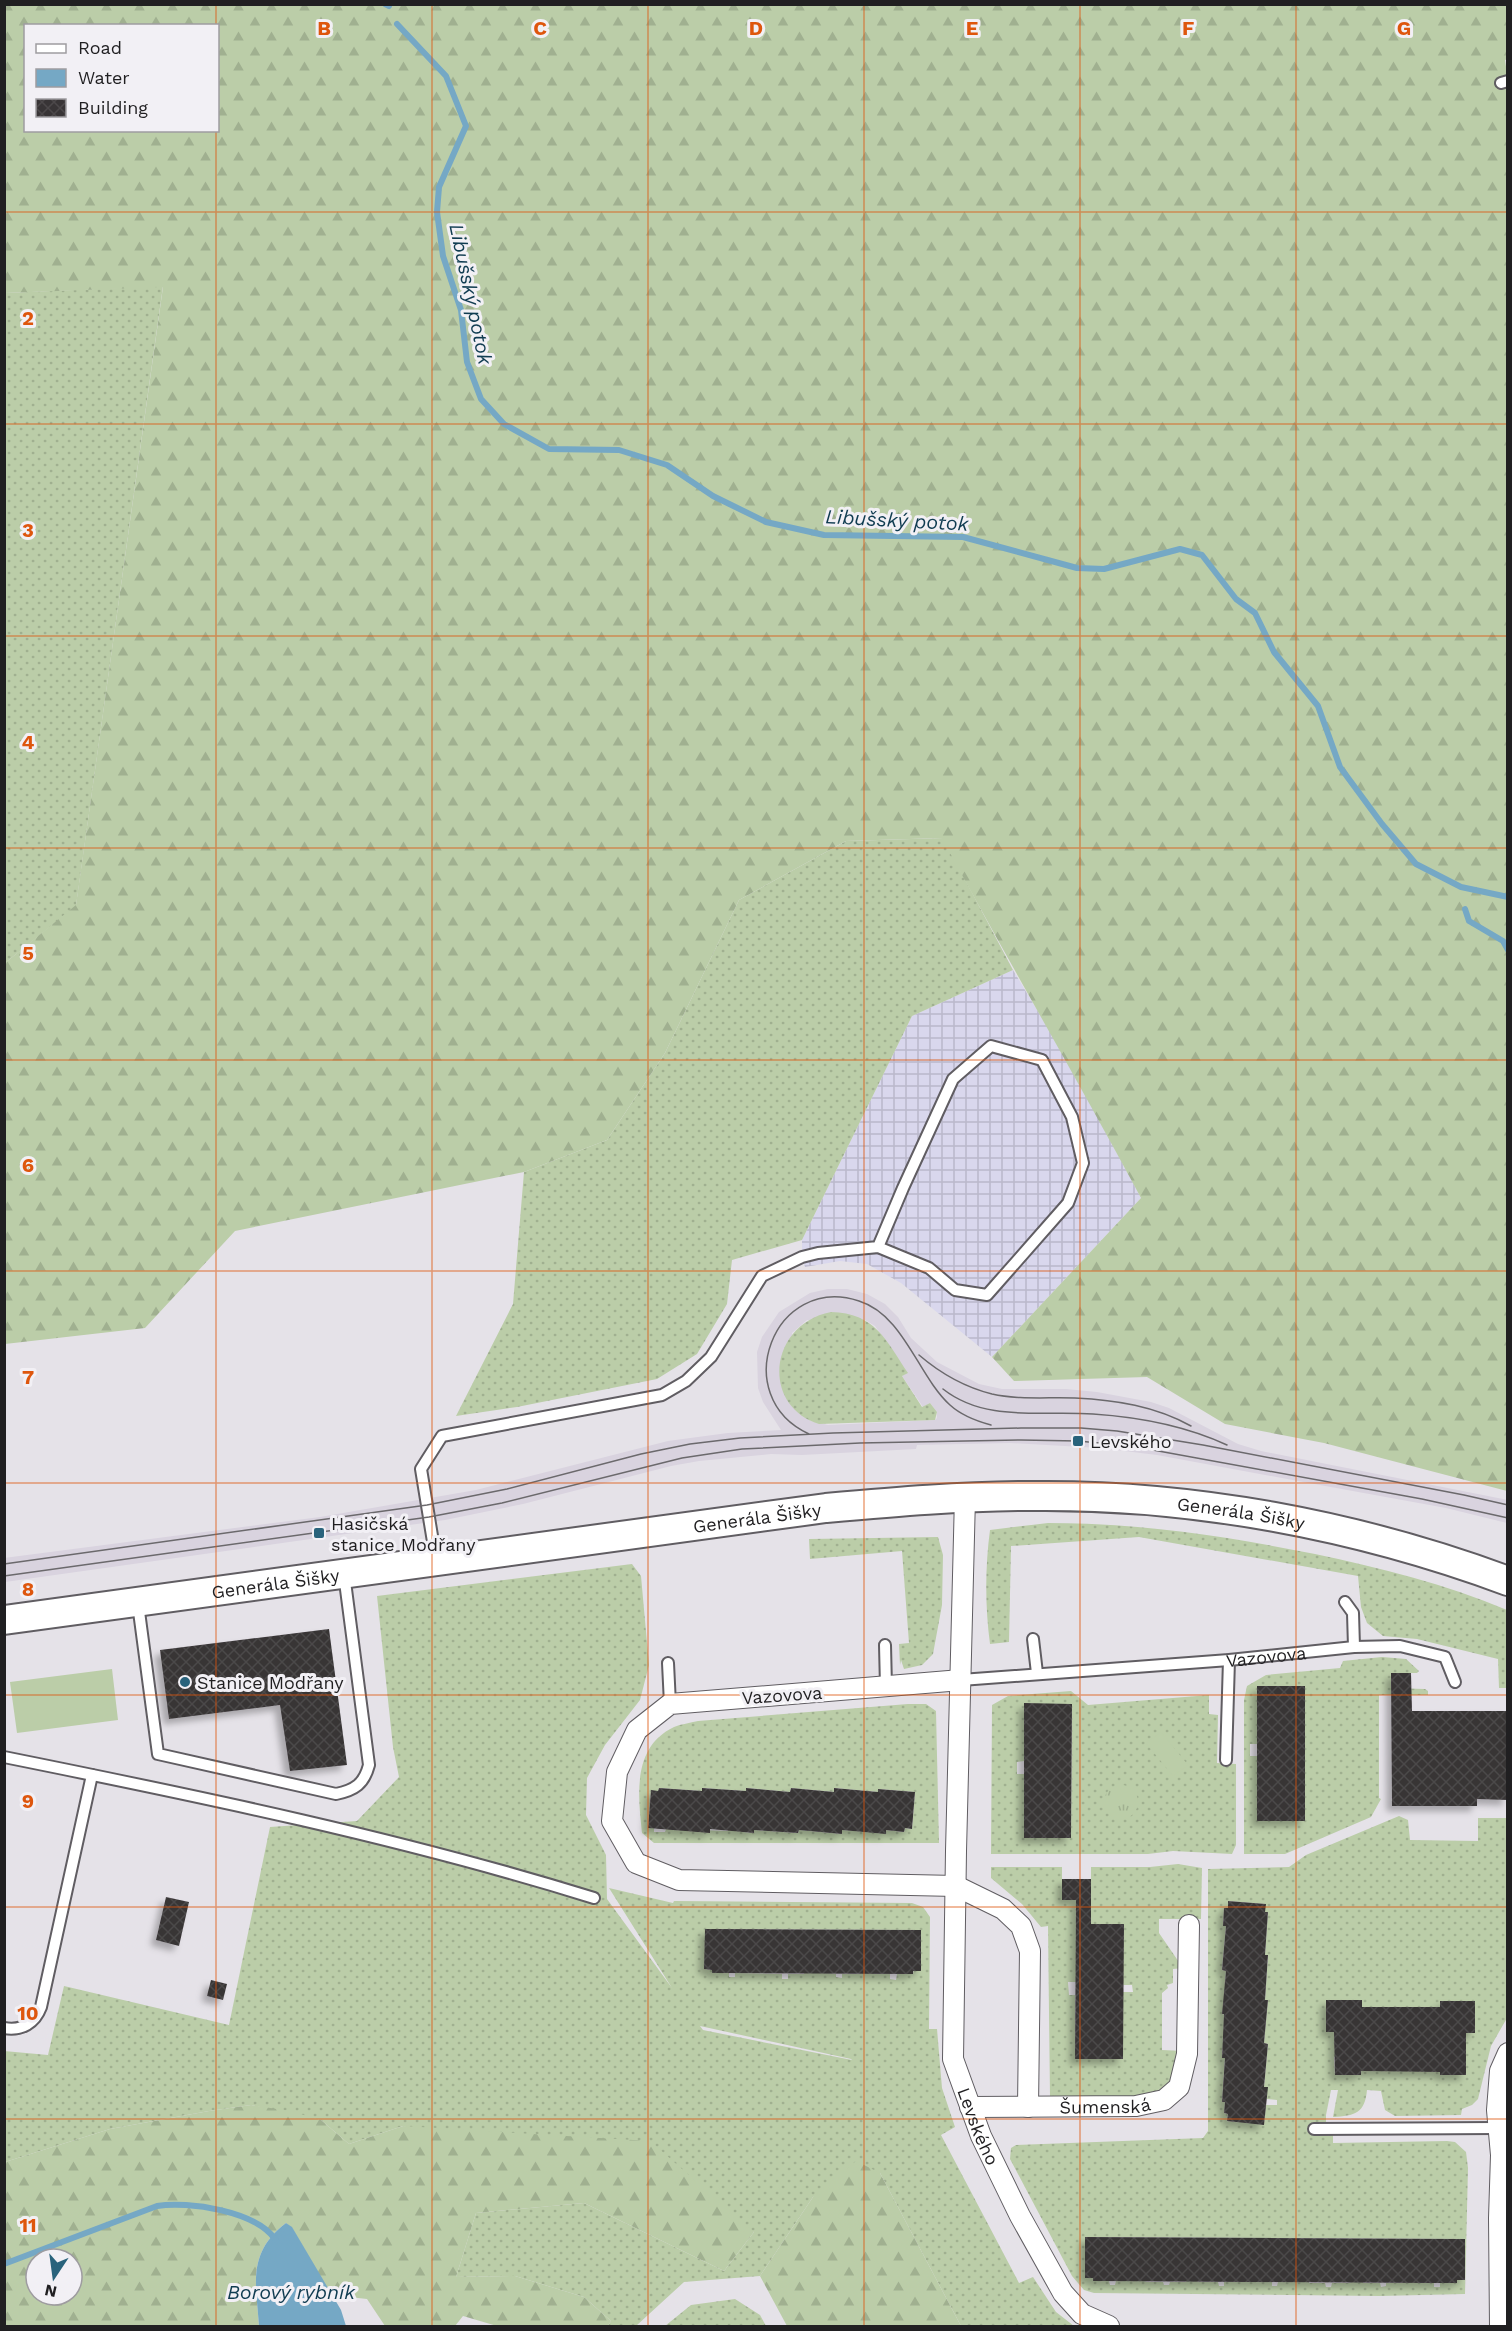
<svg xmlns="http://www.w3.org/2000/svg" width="1512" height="2331" viewBox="0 0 1512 2331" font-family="'Work Sans',sans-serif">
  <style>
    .built { fill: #d9d3df; fill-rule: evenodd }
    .industrial { fill: url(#industrial-grid) }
    .grass { fill: url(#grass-dots); fill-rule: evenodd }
    .forest { fill: url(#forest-firs); fill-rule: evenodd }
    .park { fill: url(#park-tufts) }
    .garden { fill: #bbcda8 }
    .water { fill: #75a8c5 }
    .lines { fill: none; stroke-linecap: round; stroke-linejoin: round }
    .stream { stroke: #75a8c5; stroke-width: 6 }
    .building { fill: url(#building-cross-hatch); filter: url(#shadow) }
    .service-casing { stroke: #605d62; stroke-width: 14 }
    .minor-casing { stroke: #605d62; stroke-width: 22 }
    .secondary-casing { stroke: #605d62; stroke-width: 32 }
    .service { stroke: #fff; stroke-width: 10 }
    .minor { stroke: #fff; stroke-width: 20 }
    .secondary { stroke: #fff; stroke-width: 28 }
    .tram { stroke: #6b696c; stroke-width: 1.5 }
    .grid { fill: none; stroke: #de560d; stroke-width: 1.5; stroke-opacity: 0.55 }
    .poi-dot { fill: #29637c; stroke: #f2f0f5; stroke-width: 2 }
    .labels { text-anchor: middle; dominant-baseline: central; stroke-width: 6; stroke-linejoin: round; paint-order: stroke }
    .poi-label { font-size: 18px; fill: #201f21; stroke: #f2f0f5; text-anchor: start }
    .street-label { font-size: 18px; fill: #201f21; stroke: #f2f0f5 }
    .water-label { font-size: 20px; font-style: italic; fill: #103c51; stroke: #f2f0f5 }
    .grid-label { font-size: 20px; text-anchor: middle; font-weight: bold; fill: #de560d; stroke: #f2f0f5; stroke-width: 6; stroke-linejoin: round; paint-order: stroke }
  </style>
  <defs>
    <pattern id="industrial-grid" width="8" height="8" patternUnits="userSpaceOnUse" patternTransform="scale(1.5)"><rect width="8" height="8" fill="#d9d7ed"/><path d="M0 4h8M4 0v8" fill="none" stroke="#bab8cb"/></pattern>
    <pattern id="grass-dots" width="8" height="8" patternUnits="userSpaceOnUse" patternTransform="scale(1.5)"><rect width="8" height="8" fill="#bbcda8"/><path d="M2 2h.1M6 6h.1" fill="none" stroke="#a0b090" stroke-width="1.8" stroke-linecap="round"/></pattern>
    <pattern id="forest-firs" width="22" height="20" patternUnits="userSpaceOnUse" patternTransform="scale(1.5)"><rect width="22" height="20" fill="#bbcda8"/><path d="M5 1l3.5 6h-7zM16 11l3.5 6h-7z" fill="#a0b090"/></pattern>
    <pattern id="park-tufts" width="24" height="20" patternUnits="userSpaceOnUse" patternTransform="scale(1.5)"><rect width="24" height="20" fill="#bbcda8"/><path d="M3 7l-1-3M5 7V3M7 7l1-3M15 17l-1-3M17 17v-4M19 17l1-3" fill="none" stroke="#a0b090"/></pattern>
    <pattern id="building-cross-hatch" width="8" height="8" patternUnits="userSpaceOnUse" patternTransform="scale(1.5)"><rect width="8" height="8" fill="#383436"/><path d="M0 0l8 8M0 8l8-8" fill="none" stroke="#4c484a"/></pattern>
    <filter id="shadow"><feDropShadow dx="-5.5" dy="5.5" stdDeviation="3" flood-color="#0004"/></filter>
  </defs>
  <rect width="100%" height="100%" fill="#e5e2e8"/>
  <!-- built -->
  <path class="built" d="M828,1289H847L867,1294L885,1304L898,1317L911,1338L937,1362L979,1384L1002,1389H1066L1097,1392L1151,1402L1169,1408L1238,1444L1261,1451L1508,1500L1507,1523L1446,1508L1298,1481L1157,1455L1100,1448L1010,1443L917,1445L916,1449L802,1455L771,1454L699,1461L671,1466L523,1504L445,1520L5,1582L4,1558L320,1517L476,1490L668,1441L728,1433L781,1430L763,1402L758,1388L757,1352L762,1337L779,1312L810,1293ZM807,1320H865L875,1326L907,1372L902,1376L923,1407L930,1403L937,1412V1418L935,1420L828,1425L811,1421L798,1412L791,1405L792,1333Z"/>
  <!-- industrial -->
  <path class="industrial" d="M1013,970L1069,1063L1141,1198L992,1357L901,1283L867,1264L840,1261L805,1267L802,1257V1240L912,1016Z"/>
  <!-- grass -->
  <path class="grass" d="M163,286L76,906L5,963V293Z
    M943,838L1013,970L912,1016L802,1240L732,1260L727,1304L697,1354L657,1379L517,1407L456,1416L513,1304L524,1172L607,1140L665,1053L739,900L846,841Z
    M831,1312C875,1313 886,1340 908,1373L902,1376L922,1407L930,1403L937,1412L935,1420L819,1424C760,1405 769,1324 831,1312Z
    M1048,1523C1140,1523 1225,1536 1315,1554C1380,1568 1446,1584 1507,1610V1688H1499L1498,1659L1417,1639L1383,1636L1367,1623L1361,1607L1358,1576L1139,1537L1011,1546L1009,1642L990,1644C985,1607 985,1567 990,1530Z
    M938,1537L943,1555L942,1605L933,1654L922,1665L904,1669L901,1660L900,1665L899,1644L909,1643L902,1551L810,1559L809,1539Z
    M632,1564L641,1576L649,1665L640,1700L605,1745L587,1778L586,1815L606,1855L607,1899L672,1988L609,1888L673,1903L674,1901L912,1903L923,1907L930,1917L929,2029H937L942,2088L955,2127L941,2135L1019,2283L1033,2277L1056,2312L1074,2326H961L880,2173L813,2197L760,2276L684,2282L636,2326H608L611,2321L584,2297L515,2276L456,2277L476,2213L584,2203L724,2271L754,2232L403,2126L349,2144L321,2120L251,2105L209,2111L110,2129L5,2162L4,2051L48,2055L64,1986L229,2025L270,1827L357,1821L399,1777L393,1747L377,1596ZM705,1929L920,1930L913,1974H897L896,1980L890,1979V1974H874L873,1971L859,1974H842V1978L836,1977V1974L805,1970L804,1974H788V1979H782V1974L735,1973V1977H729V1973H712V1970L705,1969ZM700,2026L851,2059L852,2060L703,2030Z
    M1382,1657L1406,1659L1419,1671L1417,1673H1391V1688L1425,1689L1428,1691V1695H1379V1798L1381,1799L1371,1817L1285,1854H1244V1700L1247,1686L1266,1675L1340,1668L1343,1661ZM1258,1686H1305L1257,1756H1250V1744H1257Z
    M1071,1691L1088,1705L1209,1695V1714L1218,1715L1217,1763L1236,1764V1845L1232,1854L1173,1851L1148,1854H991L992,1705L1008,1696ZM1024,1704H1072L1071,1838H1024V1774H1017V1762L1024,1761Z
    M908,1704H926L936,1711L939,1843H654L642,1833C638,1795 632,1747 674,1727C681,1724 690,1723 698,1721ZM659,1788L702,1791L703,1788L746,1791L747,1788L790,1792L791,1788L834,1792L835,1788L878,1792L879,1789L915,1792L912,1829L905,1828L904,1832L886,1830V1833L842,1830V1834L799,1830L798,1833L754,1830V1833L743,1832V1829L728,1827V1831L666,1829L665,1832H654V1828L648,1827L651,1791H658Z
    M1399,1816L1408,1820L1410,1840L1478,1841V1818H1507V2018L1491,2046L1478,2099L1472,2105L1462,2109L1461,2115L1395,2116L1385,2110L1381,2091L1367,2090C1365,2113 1355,2116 1333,2117L1338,2090H1331L1326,2115V2134L1333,2135V2143L1447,2141L1455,2142L1466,2152L1468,2168L1465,2294L1379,2296L1094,2293L1084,2290L1072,2276L1010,2159L1011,2148L1016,2145L1203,2138L1208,2131V1869L1289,1867L1306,1855ZM1229,1901L1265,1904V1912H1268L1265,1955L1268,1956L1265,2000H1268L1264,2043L1268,2044L1264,2087L1267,2099L1277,2100V2105H1266L1264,2124L1227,2121L1228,2114L1224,2113L1225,2102H1222L1225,2058H1222V2054L1226,2015L1222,2014L1228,1982L1225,1981L1226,1971L1222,1970L1226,1926H1223L1224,1909L1228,1908ZM1440,2001H1475V2033H1458V2057H1466V2075H1457V2072H1449V2075H1440V2033L1362,2032L1361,2075H1335L1334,2057L1343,2056V2032H1326L1362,2007H1440ZM1085,2237L1465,2239V2280H1457L1456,2283H1440V2287H1434V2283H1418L1417,2280H1403V2283H1386V2286L1381,2287L1380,2283H1363V2279L1348,2283H1332L1331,2287H1326L1325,2283H1309V2279L1294,2282H1278L1277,2286H1272V2282H1255V2279H1241L1240,2282H1224V2286H1219L1218,2282H1201L1186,2279V2282H1170L1169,2285H1164L1163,2282H1147L1132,2278V2281H1116L1115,2285H1110L1109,2281H1093V2278H1085Z
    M1178,1864L1202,1868L1201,1919H1159V1933L1183,1968L1173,1969V1983L1167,1985L1168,1988L1162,1993V2050L1183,2051C1181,2062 1176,2082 1166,2088C1144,2103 1078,2097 1050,2097L1048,1926L1041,1927L1022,1904L991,1878V1867H1062V1899L1091,1900V1867H1150ZM1076,1924H1123V1985H1132L1133,1992H1123L1075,2059V1995H1069L1068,1982H1076Z
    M735,2299L760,2315L766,2326H665L691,2305Z"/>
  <!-- forest -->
  <path class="forest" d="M4,5H1507L1508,59L1505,60L1508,80L1507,1491L1324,1443L1225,1424L1147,1377L1014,1381L992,1357L1141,1198C1076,1077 1007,959 942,838L846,841L739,900L665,1053L607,1140L524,1172L235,1231L145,1328L5,1344V963L76,905L163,287L5,293ZM26,26H218V130H26Z
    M251,2105L290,2111L321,2120L349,2144L403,2126L650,2141L754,2232L724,2271L584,2203L476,2213L456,2277L515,2276L584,2297L611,2321L608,2326H497L463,2316L455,2326H385L367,2299L331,2295L292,2228L286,2223C247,2253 256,2283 259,2326H5V2162L110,2129L209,2111ZM36,2259H72V2295H36Z
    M856,2161L880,2173L961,2326H787L760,2276L813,2197Z"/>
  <!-- park -->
  <path class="park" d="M1104 1802a17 17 0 1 1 34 0a17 17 0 1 1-34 0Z"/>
  <!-- garden -->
  <path class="garden" d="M112,1669L118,1720L17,1733L10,1682Z
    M1161,1732L1188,1765L1173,1776L1146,1743Z"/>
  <!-- water -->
  <path class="water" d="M286,2223L292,2227L341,2310L346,2326H259C256,2283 247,2253 286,2223Z"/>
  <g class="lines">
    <!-- stream -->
    <path class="stream" d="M385,4L389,6
      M397,24L446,76L466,126L439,187L437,212L443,256L461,310L467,362L481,399L504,424L549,449L619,450L667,465L713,496L766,522L824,535L963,537L1077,568L1104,569L1180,549L1202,555L1236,599L1255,613L1274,652L1318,706L1340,767L1382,824L1416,864L1461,887L1508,897
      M1465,909L1469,921L1503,941L1508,950
      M4,2264L157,2206C189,2201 255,2211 275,2239"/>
  </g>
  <!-- building -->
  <path class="building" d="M329,1629L347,1765L290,1771L280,1705L169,1719L160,1650Z
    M1391,1673H1411L1412,1711H1508V1800L1477,1799V1806H1392Z
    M1257,1686H1305V1821H1257Z
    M1024,1703L1072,1704L1071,1838H1024Z
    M659,1788L702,1791V1788L746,1791V1788L790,1792L791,1788L834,1792V1788L878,1792V1789L915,1792L912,1829L905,1828L904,1832L886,1830V1834L842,1830V1834L799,1830L798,1833L754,1830V1833L710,1829V1833L648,1828L651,1790L658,1791Z
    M1062,1879H1091V1924H1124L1123,2059H1075L1076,1900H1062Z
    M166,1897L189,1902L179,1946L156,1940Z
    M1228,1901L1266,1904L1265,1912H1268L1265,1955H1268L1265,2000H1268L1264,2043L1268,2044L1264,2087H1268L1264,2125L1227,2121L1228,2114L1224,2113L1225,2102H1222L1225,2058H1222L1224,2014H1222L1226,1971L1222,1970L1226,1926H1223L1224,1908H1228Z
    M705,1929L921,1930V1971H913V1974L712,1973V1970L704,1969Z
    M211,1980L227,1984L223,2000L207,1996Z
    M1326,2000H1362V2007H1440V2001H1475V2033H1466V2075H1440V2072L1361,2071V2075H1335L1334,2032H1326Z
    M1085,2237L1465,2239V2280H1457V2283H1434L1093,2281V2278H1085Z"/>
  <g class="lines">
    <!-- service casing -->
    <g class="service-casing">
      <g id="service">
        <path d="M1501,83L1508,81"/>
        <path d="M436,1560L421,1469L442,1436L662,1395L686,1381L711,1357L762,1276L802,1257L818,1253L878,1247L929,1268L955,1290L987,1295L1068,1203L1083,1163L1072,1117L1042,1060L991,1046L953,1079L903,1188L878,1247"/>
        <path d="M138,1604L158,1754L336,1794C355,1790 364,1784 369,1765L344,1574"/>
        <path d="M1033,1639L1037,1673"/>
        <path d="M885,1645L886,1687"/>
        <path d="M1354,1647L1400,1646L1445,1657L1455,1682"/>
        <path d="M668,1663L670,1704"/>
        <path id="s1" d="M961,1680L1229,1660L1354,1647L1353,1613L1345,1602"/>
        <path d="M4,1757C203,1797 401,1838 594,1898"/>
        <path d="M1226,1760L1229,1660"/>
        <path d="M4,2028C22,2031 35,2023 41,2007L92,1775"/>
        <path d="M1314,2129L1497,2128"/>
      </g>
    </g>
    <!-- minor casing -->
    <g class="minor-casing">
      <g id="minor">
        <path id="s2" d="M965,1497L956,1851L953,2059L981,2136L1020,2216L1063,2293L1082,2314L1109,2326"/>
        <path d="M961,1680L670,1704L637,1730L617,1772L612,1821L636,1863L679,1880L956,1886L1003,1909L1021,1926L1030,1951L1028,2107"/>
        <path id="s3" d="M970,2107L1136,2106L1164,2100L1179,2087L1187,2054L1189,1925"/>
        <path d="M1500,2326L1499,2218L1501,2155L1497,2110L1500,2071L1508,2053"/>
      </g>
    </g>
    <!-- secondary casing -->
    <g class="secondary-casing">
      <g id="secondary">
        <path id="s4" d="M4,1620L826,1508C894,1502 962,1496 1031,1496C1192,1494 1357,1525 1508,1581"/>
      </g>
    </g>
    <!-- service -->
    <use href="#service" class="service"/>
    <!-- minor -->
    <use href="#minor" class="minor"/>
    <!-- secondary -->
    <use href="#secondary" class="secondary"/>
    <!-- tram -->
    <path class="tram" d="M919,1355C940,1373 964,1387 992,1394C1019,1400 1047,1397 1075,1398C1116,1400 1155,1406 1191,1426
      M943,1389C986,1423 1042,1410 1093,1414C1138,1417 1186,1426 1227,1445
      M809,1434C727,1396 774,1273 859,1301C904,1315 918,1376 950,1405C962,1416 976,1421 991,1425
      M4,1564L427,1505L507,1489L641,1454L690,1444L740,1438L833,1433L1021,1428H1081L1117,1431L1203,1445L1464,1495L1508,1505
      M4,1576L429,1517L502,1503L682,1458L742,1449L860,1443L1021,1440L1078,1441L1131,1446L1422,1499L1508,1518"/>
  </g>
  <!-- grid -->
  <path class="grid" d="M216,4V26M432,4V2326M648,4V2326M864,4V2326M1080,4V2326M1296,4V2326M216,130V2326M4,212H1508M4,424H1508M4,636H1508M4,848H1508M4,1060H1508M4,1271H1508M4,1483H1508M4,1695H1508M4,1907H1508M4,2119H1508"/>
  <!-- markers -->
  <g class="poi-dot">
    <rect x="1072" y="1435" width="12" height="12" rx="3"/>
    <rect x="313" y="1527" width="12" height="12" rx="3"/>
    <circle cx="185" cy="1682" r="6"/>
  </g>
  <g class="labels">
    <!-- poi labels -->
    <g class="poi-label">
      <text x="1090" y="1441">Levského</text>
      <text x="331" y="1523">Hasičská<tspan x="331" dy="21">stanice Modřany</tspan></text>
      <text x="197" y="1682">Stanice Modřany</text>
    </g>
    <!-- street labels -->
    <g class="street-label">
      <text stroke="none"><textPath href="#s4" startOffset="1246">Generála Šišky</textPath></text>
      <text stroke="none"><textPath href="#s4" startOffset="760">Generála Šišky</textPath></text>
      <text stroke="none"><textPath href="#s4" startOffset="274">Generála Šišky</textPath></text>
      <text stroke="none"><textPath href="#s1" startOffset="306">Vazovova</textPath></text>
      <text transform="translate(782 1695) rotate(-4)">Vazovova</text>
      <text stroke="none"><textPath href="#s3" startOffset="135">Šumenská</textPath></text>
      <text stroke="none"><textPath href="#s2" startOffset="634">Levského</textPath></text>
    </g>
    <!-- water labels -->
    <g class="water-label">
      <text transform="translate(471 294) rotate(78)">Libušský potok</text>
      <text transform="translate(897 520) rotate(3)">Libušský potok</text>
      <text x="291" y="2292">Borový rybník</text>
    </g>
  </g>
  <g class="grid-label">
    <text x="324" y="35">B</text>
    <text x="540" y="35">C</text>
    <text x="756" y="35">D</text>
    <text x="972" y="35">E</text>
    <text x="1188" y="35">F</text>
    <text x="1404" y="35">G</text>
    <text x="28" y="325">2</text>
    <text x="28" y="537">3</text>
    <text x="28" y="749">4</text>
    <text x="28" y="960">5</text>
    <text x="28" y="1172">6</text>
    <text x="28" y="1384">7</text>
    <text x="28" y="1596">8</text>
    <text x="28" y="1808">9</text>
    <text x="28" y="2020">10</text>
    <text x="28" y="2232">11</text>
  </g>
  <!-- border -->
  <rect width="1512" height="2331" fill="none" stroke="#201f21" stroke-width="12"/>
  <!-- legend -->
  <rect x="24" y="24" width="195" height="108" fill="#f2f0f5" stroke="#9e9ca0" stroke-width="1.5"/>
  <rect x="36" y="44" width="30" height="9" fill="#ffffff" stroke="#9e9ca0" stroke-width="1.5"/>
  <text x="78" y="54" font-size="18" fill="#201f21">Road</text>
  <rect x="36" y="69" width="30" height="18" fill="#75a8c5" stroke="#9e9ca0" stroke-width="1.5"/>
  <text x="78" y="84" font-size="18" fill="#201f21">Water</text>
  <rect x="36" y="99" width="30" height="18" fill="url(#building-cross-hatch)" stroke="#9e9ca0" stroke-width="1.5"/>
  <text x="78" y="114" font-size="18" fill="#201f21">Building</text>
  <!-- north arrow -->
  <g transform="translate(54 2277) rotate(193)"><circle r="28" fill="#f2f0f5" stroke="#9e9ca0" stroke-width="1.5"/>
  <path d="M0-4.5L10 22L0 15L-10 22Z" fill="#29637c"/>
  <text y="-9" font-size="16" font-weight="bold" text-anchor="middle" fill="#201f21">N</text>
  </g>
</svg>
